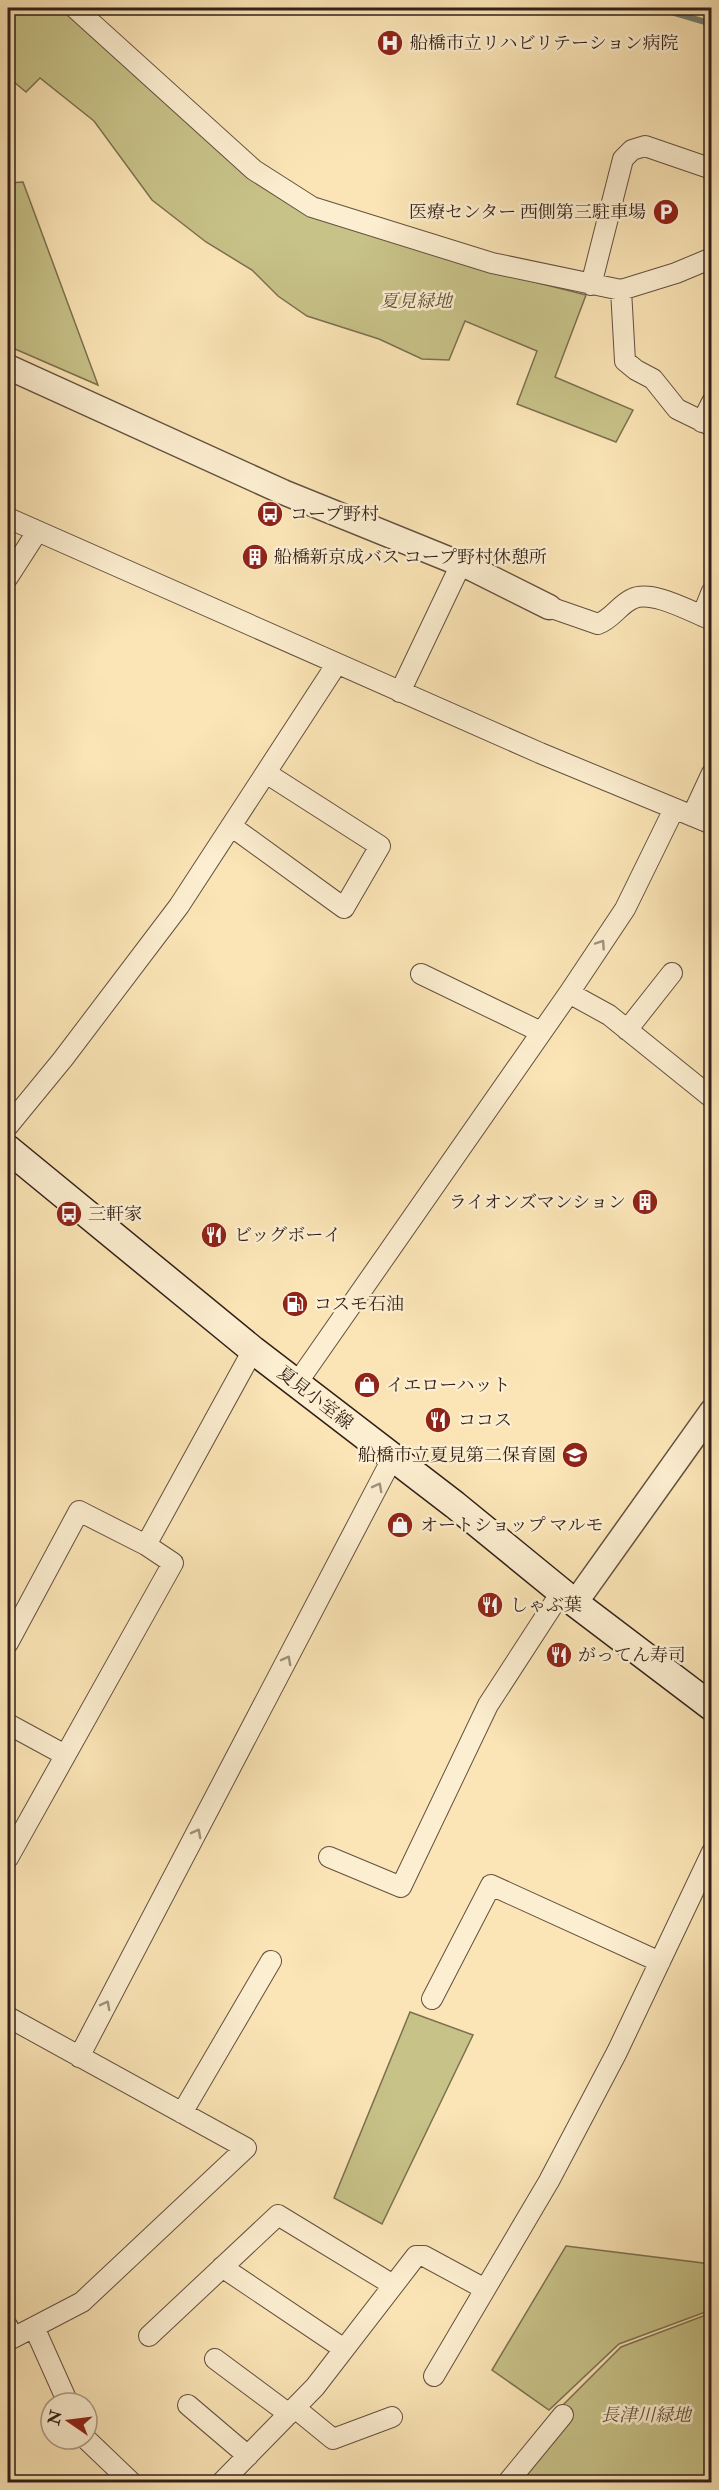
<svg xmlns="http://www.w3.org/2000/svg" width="719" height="2490" viewBox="0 0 719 2490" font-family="'IM FELL Double Pica','Noto Serif JP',serif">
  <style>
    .green { fill: #c7c288; stroke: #7c7050; stroke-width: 1.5 }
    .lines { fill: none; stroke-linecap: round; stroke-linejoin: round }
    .stream { stroke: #737f74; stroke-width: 6 }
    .minor-casing { stroke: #645040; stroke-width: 22 }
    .tertiary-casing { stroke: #645040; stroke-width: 27 }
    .secondary-casing { stroke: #321f18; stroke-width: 30 }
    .minor { stroke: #fceed0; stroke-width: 20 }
    .tertiary { stroke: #fceed0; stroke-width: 24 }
    .secondary { stroke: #fceed0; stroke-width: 27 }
    .oneway { stroke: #a1917d }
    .labels { text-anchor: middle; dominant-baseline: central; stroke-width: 5; stroke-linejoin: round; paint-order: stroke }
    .poi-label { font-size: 18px; fill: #321f18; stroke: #fceed0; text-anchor: start }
    .park-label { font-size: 18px; font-style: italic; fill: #5f503a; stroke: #fceed0 }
    .street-label { font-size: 18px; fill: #321f18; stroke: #fceed0 }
  </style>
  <rect width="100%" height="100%" fill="#fbe5b6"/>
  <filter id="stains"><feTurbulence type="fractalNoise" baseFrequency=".00333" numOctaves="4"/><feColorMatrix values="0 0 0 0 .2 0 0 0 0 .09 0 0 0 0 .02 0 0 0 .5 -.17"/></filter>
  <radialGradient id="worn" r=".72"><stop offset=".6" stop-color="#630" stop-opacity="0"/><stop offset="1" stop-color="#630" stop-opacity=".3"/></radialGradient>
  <!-- green -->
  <path class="green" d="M8,8H64L248,174L491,271L586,295L555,377L633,410L616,442L517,404L537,351L465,321L449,360L422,359L379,339L307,316L278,296L252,270L206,242L152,200L94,121L40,78L26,92L8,77Z
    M23,182L98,385L8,346V183Z
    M410,2012L473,2035L382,2224L334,2198Z
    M566,2246L711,2264V2310L619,2344L549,2410L492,2370Z
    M711,2313V2482H515L557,2411L621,2347Z"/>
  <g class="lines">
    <!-- stream -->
    <path class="stream" d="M658,8L712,24"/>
    <!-- minor casing -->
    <g class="minor-casing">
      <path id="minor" d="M75,8L254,170L312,207L492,263L621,290L676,273L712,258
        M591,285L623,159L632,150L645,146L712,169
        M621,290L625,361L636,370L653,379L677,409L712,426
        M702,422L712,402
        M8,518L540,753L712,824
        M8,577L37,532
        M549,607L598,624C612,619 619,605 632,599C652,589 691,612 712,620
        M702,616L712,591
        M400,692L461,564
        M692,816L712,773
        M231,826L344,908L380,846L266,773
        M421,974L541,1032
        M569,993L625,909L674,809
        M627,1030L672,973
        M8,1126L63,1059L179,906L336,665
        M297,1383L569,993L609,1015L712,1098
        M8,1643L79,1511L146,1545
        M8,1724L65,1755
        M329,1857L401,1887L488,1705L562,1591
        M8,1858L173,1563L146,1545L253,1350
        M432,1999L491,1885L660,1962
        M8,2017L246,2148L82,2302L11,2339L8,2327
        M79,2057L393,1457
        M182,2113L271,1961
        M222,2267L344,2349
        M34,2327L68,2403
        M149,2336L278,2215L393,2285
        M215,2359L289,2414
        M434,2376L549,2181L617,2052L712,1852
        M188,2405L248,2456
        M295,2408L333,2439L392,2417
        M86,2439L131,2482
        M222,2482L315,2387L416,2256H424L485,2289
        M508,2482L563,2415"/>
    </g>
    <!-- tertiary casing -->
    <g class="tertiary-casing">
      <path id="tertiary" d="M8,367L283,492L473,569L549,607
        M575,1603L712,1411"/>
    </g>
    <!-- secondary casing -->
    <g class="secondary-casing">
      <path id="secondary" d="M8,1149L253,1350L455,1505L575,1603L712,1707"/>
    </g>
    <!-- minor -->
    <use href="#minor" class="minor"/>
    <!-- tertiary -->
    <use href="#tertiary" class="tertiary"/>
    <!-- secondary -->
    <use href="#secondary" class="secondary"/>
  </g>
  <!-- one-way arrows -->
  <defs><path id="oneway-chevron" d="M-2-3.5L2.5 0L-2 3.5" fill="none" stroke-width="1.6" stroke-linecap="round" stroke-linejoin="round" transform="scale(1.5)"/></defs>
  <g class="oneway">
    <use href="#oneway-chevron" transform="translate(601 944) rotate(-56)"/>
    <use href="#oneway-chevron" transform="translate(378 1487) rotate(-62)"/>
    <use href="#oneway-chevron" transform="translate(287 1660) rotate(-62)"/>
    <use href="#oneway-chevron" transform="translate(197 1833) rotate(-62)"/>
    <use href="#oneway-chevron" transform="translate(106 2005) rotate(-62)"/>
  </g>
  <!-- icons -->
  <defs>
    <g id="hospital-disc" transform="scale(1.35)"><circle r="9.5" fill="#8f2418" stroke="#fceed0"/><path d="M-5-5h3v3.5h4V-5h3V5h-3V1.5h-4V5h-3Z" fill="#fff"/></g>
    <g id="parking-disc" transform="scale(1.35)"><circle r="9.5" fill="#8f2418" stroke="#fceed0"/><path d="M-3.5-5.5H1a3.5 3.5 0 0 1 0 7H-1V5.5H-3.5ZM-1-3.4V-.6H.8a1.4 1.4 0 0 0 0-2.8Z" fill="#fff"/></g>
    <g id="bus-disc" transform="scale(1.35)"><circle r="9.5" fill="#8f2418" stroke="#fceed0"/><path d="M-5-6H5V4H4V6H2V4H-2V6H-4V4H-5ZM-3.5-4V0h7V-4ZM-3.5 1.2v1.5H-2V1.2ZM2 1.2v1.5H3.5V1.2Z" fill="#fff"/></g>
    <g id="building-disc" transform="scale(1.35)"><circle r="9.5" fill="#8f2418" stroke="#fceed0"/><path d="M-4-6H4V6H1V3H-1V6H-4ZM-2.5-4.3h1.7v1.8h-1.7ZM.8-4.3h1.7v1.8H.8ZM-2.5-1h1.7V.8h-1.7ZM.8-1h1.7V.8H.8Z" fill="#fff"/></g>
    <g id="restaurant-disc" transform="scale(1.35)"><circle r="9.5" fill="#8f2418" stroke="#fceed0"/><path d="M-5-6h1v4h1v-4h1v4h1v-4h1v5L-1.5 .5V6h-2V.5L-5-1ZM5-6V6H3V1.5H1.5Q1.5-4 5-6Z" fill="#fff"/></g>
    <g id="fuel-disc" transform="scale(1.35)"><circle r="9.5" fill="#8f2418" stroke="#fceed0"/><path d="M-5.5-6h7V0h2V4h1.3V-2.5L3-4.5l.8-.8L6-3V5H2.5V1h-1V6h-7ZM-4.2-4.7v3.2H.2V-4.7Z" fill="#fff"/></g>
    <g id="shop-disc" transform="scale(1.35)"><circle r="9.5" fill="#8f2418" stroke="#fceed0"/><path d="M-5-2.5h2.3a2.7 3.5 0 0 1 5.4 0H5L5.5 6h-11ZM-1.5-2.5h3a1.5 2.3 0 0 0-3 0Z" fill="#fff"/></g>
    <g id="school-disc" transform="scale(1.35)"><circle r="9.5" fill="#8f2418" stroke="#fceed0"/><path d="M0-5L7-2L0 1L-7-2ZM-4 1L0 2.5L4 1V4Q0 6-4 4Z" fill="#fff"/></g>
  </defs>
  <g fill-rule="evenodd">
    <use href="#hospital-disc" x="390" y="43"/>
    <use href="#parking-disc" x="666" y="212"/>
    <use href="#bus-disc" x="270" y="514"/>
    <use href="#building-disc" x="255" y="557"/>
    <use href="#building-disc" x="645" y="1202"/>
    <use href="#bus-disc" x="69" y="1214"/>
    <use href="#restaurant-disc" x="214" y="1235"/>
    <use href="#fuel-disc" x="295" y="1304"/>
    <use href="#shop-disc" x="367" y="1385"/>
    <use href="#restaurant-disc" x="438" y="1420"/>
    <use href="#school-disc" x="575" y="1455"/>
    <use href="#shop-disc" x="400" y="1525"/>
    <use href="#restaurant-disc" x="490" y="1605"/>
    <use href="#restaurant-disc" x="559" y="1655"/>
  </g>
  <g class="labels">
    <!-- poi labels -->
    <g class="poi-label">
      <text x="410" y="43">船橋市立リハビリテーション病院</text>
      <text x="646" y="212" text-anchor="end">医療センター 西側第三駐車場</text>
      <text x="290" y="514">コープ野村</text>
      <text x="274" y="557">船橋新京成バス コープ野村休憩所</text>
      <text x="626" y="1202" text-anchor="end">ライオンズマンション</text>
      <text x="88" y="1214">三軒家</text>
      <text x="234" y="1235">ビッグボーイ</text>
      <text x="314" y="1304">コスモ石油</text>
      <text x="386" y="1385">イエローハット</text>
      <text x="458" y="1420">ココス</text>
      <text x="556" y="1455" text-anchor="end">船橋市立夏見第二保育園</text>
      <text x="420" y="1525">オートショップ マルモ</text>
      <text x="510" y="1605">しゃぶ葉</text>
      <text x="578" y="1655">がってん寿司</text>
    </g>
    <!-- park labels -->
    <g class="park-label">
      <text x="416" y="301">夏見緑地</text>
      <text x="646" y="2415">長津川緑地</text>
    </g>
    <!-- street labels -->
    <g class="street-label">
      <text transform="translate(315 1398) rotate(38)">夏見小室線</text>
    </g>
  </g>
  <!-- margin -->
  <rect width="719" height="2490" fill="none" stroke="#fbe5b6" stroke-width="30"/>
  <rect x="9" y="9" width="701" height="2472" fill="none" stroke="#321f18" stroke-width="3"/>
  <rect x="15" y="15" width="689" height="2460" fill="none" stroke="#321f18" stroke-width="1.5"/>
  <!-- north arrow -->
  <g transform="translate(69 2421) rotate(284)"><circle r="28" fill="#fceed0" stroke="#ab9b86" stroke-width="1.5"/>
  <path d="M0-4.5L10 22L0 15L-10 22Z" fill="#8f2418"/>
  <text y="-9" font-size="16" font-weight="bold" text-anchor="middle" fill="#321f18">N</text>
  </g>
  <rect width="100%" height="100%" filter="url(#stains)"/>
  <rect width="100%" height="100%" fill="url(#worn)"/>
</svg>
